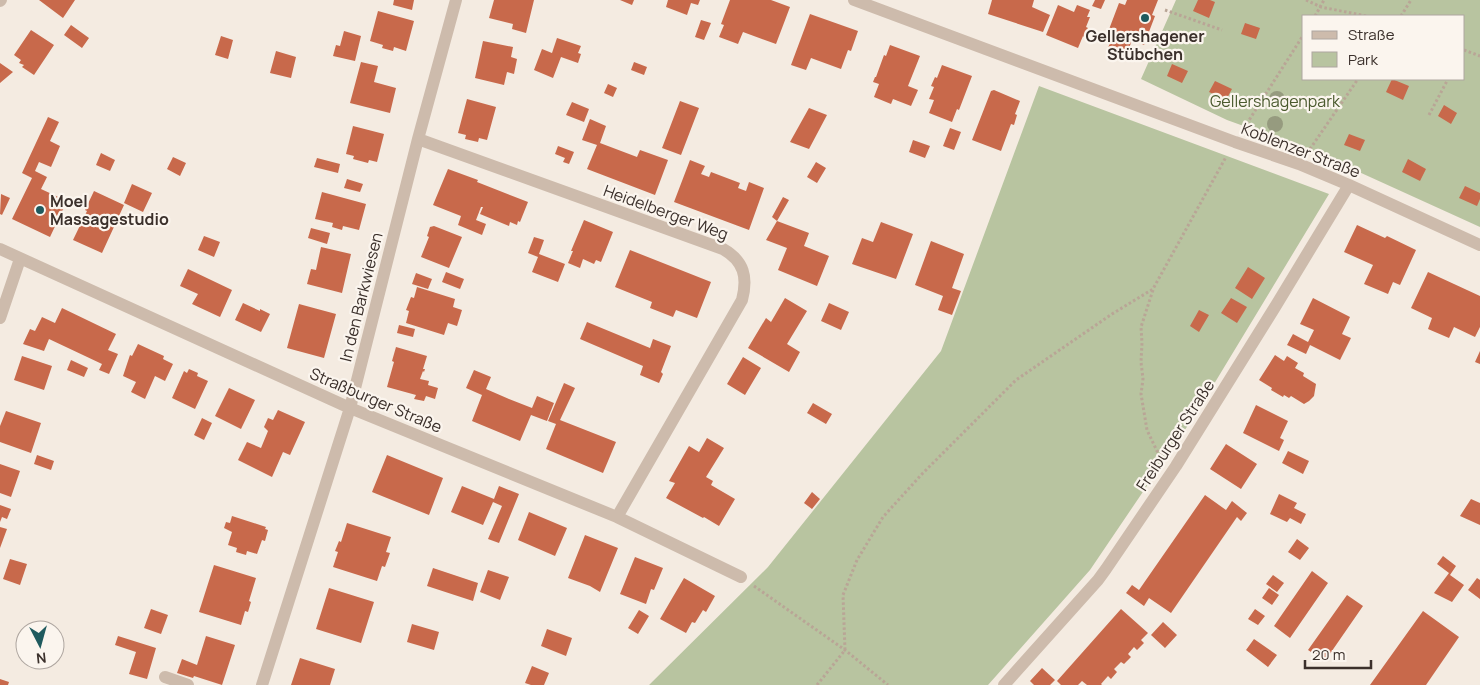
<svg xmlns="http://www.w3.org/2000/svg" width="1480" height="685" viewBox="0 0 1480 685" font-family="Manrope,sans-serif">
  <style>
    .green { fill: #b8c4a0; fill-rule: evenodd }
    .building { fill: #c8694b }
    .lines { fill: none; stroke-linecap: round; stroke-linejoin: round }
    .path { stroke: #b9a596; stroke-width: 3; stroke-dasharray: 2.5 2.5; stroke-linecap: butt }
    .minor { stroke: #cdbbac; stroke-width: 12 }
    .tree { fill: #969b7f }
    .poi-dot { fill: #1f5a5e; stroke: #fbf5ee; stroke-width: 2 }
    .labels { text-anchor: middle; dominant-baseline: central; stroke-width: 4.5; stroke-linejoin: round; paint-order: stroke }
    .poi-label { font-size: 16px; font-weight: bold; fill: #3b302b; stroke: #fbf5ee }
    .park-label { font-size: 16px; fill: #4a5a2e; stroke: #fbf5ee }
    .street-label { font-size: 16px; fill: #3b302b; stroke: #fbf5ee }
  </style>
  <rect width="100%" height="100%" fill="#f4ebe1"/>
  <!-- green -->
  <path class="green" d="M1176,0H1480V227L1315,152L1227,120L1141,79ZM1304,16H1464V79H1304Z
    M1039,86L1329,194L1197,412L1090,570L988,685H649L768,567L941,351Z"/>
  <!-- building -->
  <path class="building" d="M39,0H75L63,18Z
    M394,0H414L412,10L393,5Z
    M494,0H534L526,33L512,29L513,24L489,18Z
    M620,0H634L632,5Z
    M668,0H700L698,5L691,3L687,15L666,7Z
    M730,0H771L790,7L776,44L743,32L738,44L719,37L724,25L721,24Z
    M992,0H1034L1032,7L1050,15L1043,32L988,14Z
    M1095,0H1105L1101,9L1092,6Z
    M1127,0H1158L1152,15L1155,16L1144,45L1132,40L1126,57L1107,50L1114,34L1108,32L1119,3L1125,5Z
    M1198,0H1210L1215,2L1209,18L1193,11Z
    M1058,5L1074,12L1077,5L1090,10L1087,17H1090L1086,27L1088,28L1084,37L1083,36L1078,48L1046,35Z
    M378,11L414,21L406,51L394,47L393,51L382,48L383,45L370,41Z
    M810,14L858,31L851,51L848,50L841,69L811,58L806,70L791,65Z
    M701,20L711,23L704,40L695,37Z
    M1245,23L1260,28L1256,39L1241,34Z
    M71,25L89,38L82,48L64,35Z
    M31,30L54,45L34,75L22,67L24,65L19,63L21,60L14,55Z
    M344,31L361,36L355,61L333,56L336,45L340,46Z
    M221,36L233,40L228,59L215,55Z
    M557,38L581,46L578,53L581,54L578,63L561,57L553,78L534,70L542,49L552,53Z
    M483,41L513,47L511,57L517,59L514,74L507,72L504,85L475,78Z
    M890,45L920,56L908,86L918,90L911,106L893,99L891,104L874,97L879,84L873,82L875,77H876L884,55L886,56Z
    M276,51L296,57L291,78L270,73Z
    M361,62L378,66L374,82L396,88L390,113L350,103Z
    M634,62L647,67L644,75L631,70Z
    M0,63L13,72L0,83Z
    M1172,64L1188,71L1182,83L1167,76Z
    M942,65L972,76L959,110L957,109L952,122L929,113L934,100L929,99L934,87L931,86L935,77L937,78Z
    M1392,79L1409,86L1403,100L1386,92Z
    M1215,81L1232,89L1226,100L1209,92Z
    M608,84L617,88L613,97L604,93Z
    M994,90L1020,101L1015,114L1017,115L1014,125L1011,124L1001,151L972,140L991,91Z
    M467,99L496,107L487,140L479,138L478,142L465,139L466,135L458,133Z
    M680,101L699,108L681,155L662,148Z
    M572,102L589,109L584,122L566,115Z
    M1444,105L1457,113L1451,124L1438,116Z
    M809,108L827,115L809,149L790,142Z
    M48,117L59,122L50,141L60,146L51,167L39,162L35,171L47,177L41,189L67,201L50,237L12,219L32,178L22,173Z
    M590,119L606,126L600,143L637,157L640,150L668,160L655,195L587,169L597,145L582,140Z
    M353,126L384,134L377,162L369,160L368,163L353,159L354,156L346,154Z
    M950,128L961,132L954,150L943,146Z
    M1349,134L1365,140L1360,151L1344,145Z
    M913,140L930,146L925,158L909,152Z
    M558,146L574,152L569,164L563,162L565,158L555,154Z
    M101,153L115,160L110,171L96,165Z
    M173,157L186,163L180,176L167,169Z
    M317,158L340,164L338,173L314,167Z
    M1408,159L1426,169L1420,181L1402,172Z
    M690,160L705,166L701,174L709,177L711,172L740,183L738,188L746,191L749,182L764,188L749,230L674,202Z
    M816,162L826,168L817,183L807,177Z
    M448,169L478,180L477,182L528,202L520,222L518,221L517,225L510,222L509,226L480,214L483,207H481L476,220L486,224L482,235L458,225L461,216L433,205Z
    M347,179L363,184L360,192L344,188Z
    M132,184L152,193L143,212L124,203Z
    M1465,186L1480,193V199L1477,206L1459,198Z
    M94,191L124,205L102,253L73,240L87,211L85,210Z
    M322,192L366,204L359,230L343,226L342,230L332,227L333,223L315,219Z
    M1,194L10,198L2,215L0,214Z
    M783,197L789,200L777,221L809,233L804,246L829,256L817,286L778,270L787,248L766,240L777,221L772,217Z
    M584,220L613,232L601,262L596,260L594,264L583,259L580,268L568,263L573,251H571Z
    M881,222L913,234L896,279L852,264L862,238L873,242Z
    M1357,225L1385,238L1387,236L1416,250L1400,285L1393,282L1388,294L1364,284L1373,265L1344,252Z
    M434,226L462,237L449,268L421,257L429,237L427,236L430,227Z
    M311,228L330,233L327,244L308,238Z
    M204,236L220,242L214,257L198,250Z
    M534,237L544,240L539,254L565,264L558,282L532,272L538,257L528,253Z
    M931,241L964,254L952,288L961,291L952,315L938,310L943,296L915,285Z
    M321,247L351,254L342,293L307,284L311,269L316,270Z
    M630,250L711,282L697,318L676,310L673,317L650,308L652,302L615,287Z
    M1248,267L1265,278L1252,299L1235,288Z
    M188,269L232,290L220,317L192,304L198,294L180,286Z
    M446,272L464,279L460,289L442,282Z
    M1428,272L1480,296V327L1475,337L1454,327L1449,338L1428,329L1432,318L1411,308Z
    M416,273L432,279L428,289L412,284Z
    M417,287L455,299L453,307L462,310L457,326L448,323L444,335L406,323L409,311L406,310L411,297L414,298Z
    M785,298L807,311L787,344L800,352L789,372L748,348L766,318L771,322Z
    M1231,298L1247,307L1237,323L1221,313Z
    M1313,298L1350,317L1342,334L1351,338L1340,360L1310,345L1306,354L1287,345L1293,334L1308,342L1314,330L1300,324Z
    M243,303L260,311V309L270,314L261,332L235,320Z
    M829,303L849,312L841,330L821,321Z
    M299,304L336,314L324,358L287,348Z
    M62,308L116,334L108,350L118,354L109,374L99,370L102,364L49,339L44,351L23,344L30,329L35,331L42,317L55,323Z
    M1199,310L1209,315L1199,332L1190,326Z
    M587,322L650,348L653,339L671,346L661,372L663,374L659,383L640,375L643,366L580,339Z
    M399,325L415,329L413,337L397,333Z
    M138,344L164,356L163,359L173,364L165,381L155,376L145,399L131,392L136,382L123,376L130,355L132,356Z
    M396,347L427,356L423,369H425L424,372L423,371L420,379L429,381L428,385L438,388L435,399L426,396L424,401L414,399L416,395L387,387L394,362L392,361Z
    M1480,351V364L1475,362Z
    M1275,355L1284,361L1287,356L1298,363L1295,368L1304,373L1303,376L1316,384L1314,396L1309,401L1304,404L1291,396L1289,398L1284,395L1283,397L1271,390L1272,388L1259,380Z
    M22,356L52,366L44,390L14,380Z
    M743,357L761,368L745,395L727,384Z
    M71,360L88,368L84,377L67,370Z
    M189,369L198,373L197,376L208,381L195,409L172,398L184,371L187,373Z
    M474,370L491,377L486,389L509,399L532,408L537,396L554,403L547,421L531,415L520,441L472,421L482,395L466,388Z
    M564,383L575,388L560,420L616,442L603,473L546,449L556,424L548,421Z
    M229,388L255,400L241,429L215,416Z
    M813,403L832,414L826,424L807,413Z
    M1256,405L1288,421L1280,438L1284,440L1279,451L1243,433Z
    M278,410L305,422L290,455L283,452L272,477L238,460L247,442L261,448L268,431L264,427L268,418L273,420Z
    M6,411L41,423L31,453L0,442V426Z
    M202,418L212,423L204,440L194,435Z
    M707,438L724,448L706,477L713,481L711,485L735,499L719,526L704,517L703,518L666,498L675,483L669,481L689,446L699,452Z
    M1226,444L1257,464L1241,489L1210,469Z
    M1288,451L1309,461L1303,474L1282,463Z
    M37,455L54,461L51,470L34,464Z
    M387,455L443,478L429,515L372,492Z
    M0,464L20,471L11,497L0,493Z
    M462,486L494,499L499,486L519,494L499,543L488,539L502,506L493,502L483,525L451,512Z
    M812,492L820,499L812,509L804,503Z
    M1279,494L1297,503L1294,508L1306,514L1301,524L1290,518L1287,522L1270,514Z
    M1205,495L1226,510L1232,501L1247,513L1241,521L1237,517L1171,613L1149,598L1144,606L1126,593L1132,585L1139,590Z
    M1471,499L1480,503V525L1460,516Z
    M0,505L11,509L7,519L2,517L0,522Z
    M529,512L567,528L555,556L518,540Z
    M232,516L266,527L265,529L268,530L265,541L262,540L257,554L247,551L246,555L236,552L237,548L228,545L232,532L224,528L226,522L230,523Z
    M347,523L391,537L386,552L390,553L385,567L382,566L377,581L333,567L338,552L335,551L339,541L341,542Z
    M0,527L7,529L0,548Z
    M585,535L618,548L600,592L590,586L568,578Z
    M1297,539L1309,548L1300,560L1288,552Z
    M1443,556L1456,566L1450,575L1464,585L1452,602L1434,593L1449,573L1437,564Z
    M635,557L663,568L654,590L651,589L646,604L620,594Z
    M10,559L27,564L20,585L3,579Z
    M214,565L256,578L249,601L251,602L248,612L245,611L241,625L199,612Z
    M433,568L478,583L473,601L427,586Z
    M488,570L509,577L500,600L480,592Z
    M1312,571L1328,583L1290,638L1274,626Z
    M1273,575L1284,583L1277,592L1266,584Z
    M684,578L715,596L706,612L703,610L695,623L692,622L686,633L660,619Z
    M1477,578L1480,580V599L1468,590Z
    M329,588L374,602L361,643L316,629Z
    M1269,588L1279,595L1272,605L1262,598Z
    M1347,595L1363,606L1325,661L1308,650Z
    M151,609L168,615L161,634L144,628Z
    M1121,609L1148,633L1141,640L1144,643L1137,650L1134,647L1128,654L1131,657L1124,664L1121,662L1114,669L1117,672L1111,679L1108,676L1101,684L1102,685H1087L1082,681L1078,685H1061L1057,681Z
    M1255,609L1265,616L1258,625L1248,619Z
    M639,610L649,616L638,634L628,628Z
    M1423,611L1459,637L1426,685H1370Z
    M1163,622L1177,635L1165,648L1151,635Z
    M412,624L439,632L434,650L407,642Z
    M547,629L572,638L566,656L541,646Z
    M118,636L156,648L147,679L129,674L136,652L115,645Z
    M206,636L235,645L222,685L194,676L193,678L177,673L182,659L197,665Z
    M1254,639L1277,655L1268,667L1246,650Z
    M300,658L335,669L330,685H291Z
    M532,666L549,673L544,685H531L525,683Z
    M1042,668L1055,680L1050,685H1034L1030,681Z
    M0,679L9,682L8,685H0Z"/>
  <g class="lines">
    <!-- path -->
    <path class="path" d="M1306,0L1321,7L1366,16
      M1165,10L1222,30
      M1315,16L1324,0
      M1401,16L1411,0
      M1464,50L1480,56
      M1429,115L1448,79
      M1244,128L1304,34
      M1310,149L1358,79
      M1153,290L1141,327L1142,343L1141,362L1143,379L1141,394L1147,430L1157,451L1163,456
      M754,586L845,650L888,685
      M817,685L845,650L843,595L857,560L883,517L922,474L1016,380L1112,314L1153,289L1226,157"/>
    <!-- minor -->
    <path class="minor" d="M854,0L1235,142L1299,164L1349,185L1480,245
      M0,1L1,0
      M418,139L723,249C744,261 748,277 742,300L617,517
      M0,249L350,408L617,517L741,577
      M0,318L20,259
      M165,677L188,685
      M262,685L350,408L418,139L456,0
      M1004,685L1098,580L1106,569L1176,466L1275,307L1349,185"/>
  </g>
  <!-- trees -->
  <g class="tree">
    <circle cx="1277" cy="99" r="8"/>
    <circle cx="1275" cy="124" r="8"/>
  </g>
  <!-- markers -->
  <g class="poi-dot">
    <circle cx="1145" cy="18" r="5"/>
    <circle cx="40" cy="210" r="5"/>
  </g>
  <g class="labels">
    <!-- poi labels -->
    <g class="poi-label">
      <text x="1145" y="36">Gellershagener<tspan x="1145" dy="18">Stübchen</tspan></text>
      <text x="50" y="201" text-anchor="start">Moel<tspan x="50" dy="18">Massagestudio</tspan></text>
    </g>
    <!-- park labels -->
    <g class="park-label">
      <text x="1275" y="101">Gellershagenpark</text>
    </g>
    <!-- street labels -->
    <g class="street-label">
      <text transform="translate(1301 150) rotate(21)">Koblenzer Straße</text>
      <text transform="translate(666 212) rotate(20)">Heidelberger Weg</text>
      <text transform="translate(361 297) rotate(-76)">In den Barkwiesen</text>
      <text transform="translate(376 400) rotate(23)">Straßburger Straße</text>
      <text transform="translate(1175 435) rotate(-57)">Freiburger Straße</text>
    </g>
  </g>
  <!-- legend -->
  <rect x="1302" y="15" width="162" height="65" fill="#fbf5ee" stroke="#aea6a0"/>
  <rect x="1312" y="31" width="25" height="8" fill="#cdbbac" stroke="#aea6a0"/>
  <text x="1348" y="40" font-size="15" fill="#3b302b">Straße</text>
  <rect x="1312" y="52" width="25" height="15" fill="#b8c4a0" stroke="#aea6a0"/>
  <text x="1348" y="65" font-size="15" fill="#3b302b">Park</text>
  <!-- north arrow -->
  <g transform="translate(40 645) rotate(174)"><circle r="24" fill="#fbf5ee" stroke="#aea6a0"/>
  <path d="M0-4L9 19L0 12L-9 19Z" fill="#1f5a5e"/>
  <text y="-8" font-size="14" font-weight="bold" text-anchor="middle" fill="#3b302b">N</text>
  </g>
  <!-- scale -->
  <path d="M1305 660v8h66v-8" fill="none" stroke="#3b302b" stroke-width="2.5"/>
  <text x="1312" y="660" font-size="15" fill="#3b302b" stroke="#fbf5ee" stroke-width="4" paint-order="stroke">20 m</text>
</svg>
